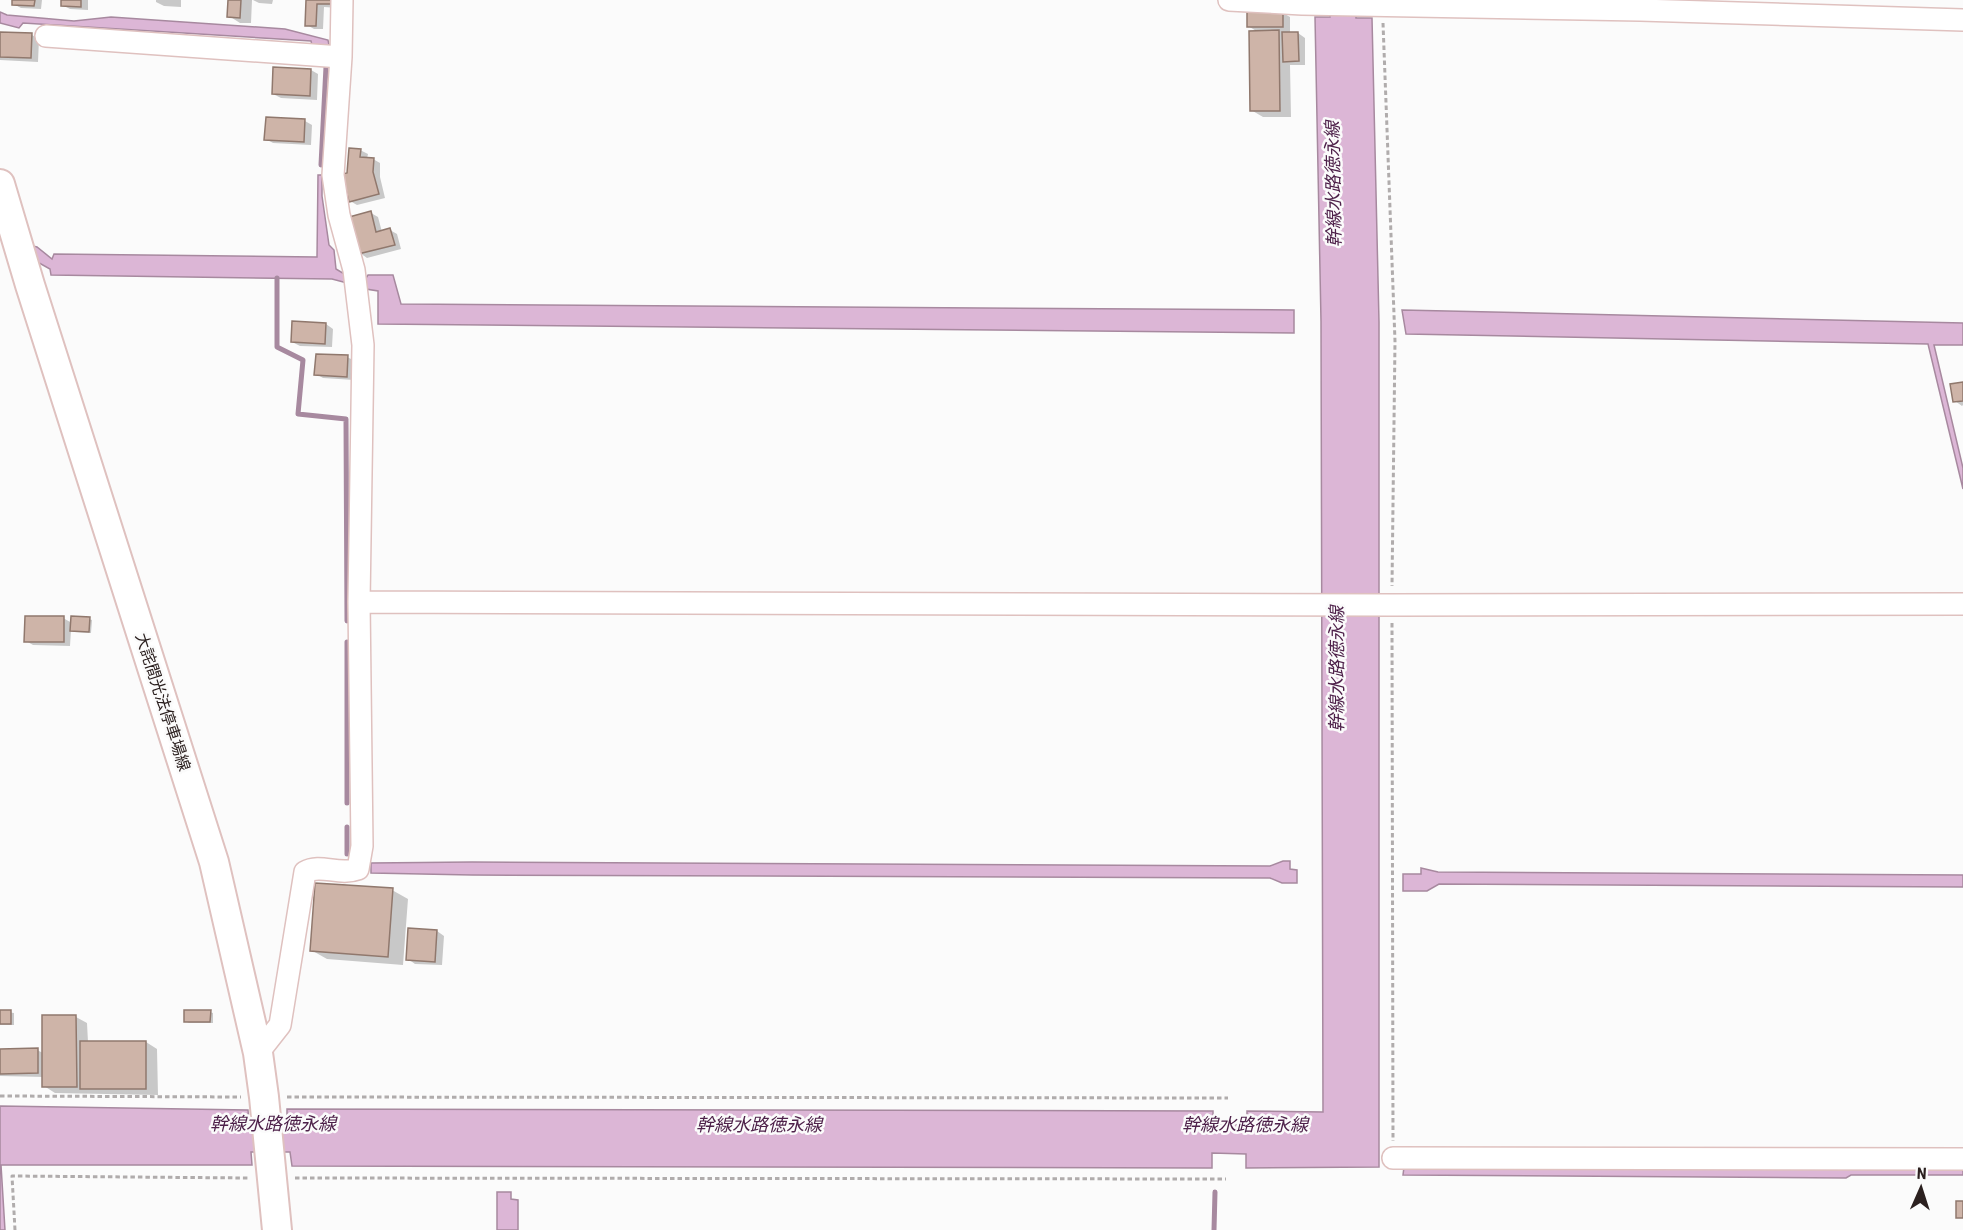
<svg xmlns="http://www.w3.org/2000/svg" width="1963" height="1230" viewBox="0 0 1963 1230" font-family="'Roboto Condensed','Noto Sans JP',sans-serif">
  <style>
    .water { fill: #dcb6d6; stroke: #a7899f; stroke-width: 1.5 }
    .shadow { fill: #0003 }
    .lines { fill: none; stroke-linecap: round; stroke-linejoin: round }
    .stream { stroke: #a7899f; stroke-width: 5 }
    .building { fill: #ceb4a8; stroke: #90786d; stroke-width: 1.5 }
    .minor-casing { stroke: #dfc1bf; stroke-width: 24 }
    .secondary-casing { stroke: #dfc1bf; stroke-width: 32 }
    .path { stroke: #b0acac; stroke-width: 3; stroke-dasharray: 4.5 3; stroke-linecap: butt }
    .minor { stroke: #fff; stroke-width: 21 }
    .secondary { stroke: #fff; stroke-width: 28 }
    .labels { text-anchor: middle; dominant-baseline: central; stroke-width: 5; stroke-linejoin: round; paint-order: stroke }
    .street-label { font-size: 16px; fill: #2b201f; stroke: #fbfbfb }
    .water-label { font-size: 18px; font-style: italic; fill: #4e214a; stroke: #fbfbfb }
  </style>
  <rect width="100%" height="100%" fill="#fbfbfb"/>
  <!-- water -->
  <path class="water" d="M1330,0H1356V18H1372L1379,322V1167L1246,1168V1154L1212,1153V1168H1208L292,1166L290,1152H251L252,1165H1L5,1230H0V1106L248,1110L249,1122H287V1109L1213,1111V1124L1247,1125V1111L1323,1112L1321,321L1315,17H1330Z
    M0,12L7,15L74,21L111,17L285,29L328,40L329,45H312L311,41L23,23L19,28L0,23Z
    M318,175H322V196L329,245L334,250L336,269L346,275L347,283L332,279L51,275L50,269L32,259L28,245L37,247L52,259L54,254L317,257Z
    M368,275H393L401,304L1294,310V333L378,324V291L366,289V278Z
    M1402,310L1963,323V345H1934L1963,468V489L1928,344L1406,334Z
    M1283,861H1290V869L1297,870V883H1282L1270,878L472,875L371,873V863L472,862L1270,866Z
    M1421,868L1438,872L1963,875V887L1439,884L1427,891H1403V874H1421Z
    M1404,1167L1963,1168V1175H1851L1846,1178L1403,1175Z
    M497,1192H511V1199L518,1200V1230H497Z"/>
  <!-- shadow -->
  <path class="shadow" d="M14,0H42L41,9L21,8L13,4Z
    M63,0H88V10L70,9L62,5Z
    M156,0H181V7L164,6L156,2Z
    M230,0H252L251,23H240L229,16Z
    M253,0H273L272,4L259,3Z
    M308,0H338V8L324,7L323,29H314L307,25Z
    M1283,13L1290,17V33H1298L1305,38V65H1290L1291,117H1263L1251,110L1258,32L1248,26Z
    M0,33L32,35L39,39L38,62L0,60Z
    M275,68L311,70L318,74L317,100L281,98L273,94Z
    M305,121L312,125L311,145L273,143L266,139Z
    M360,150L368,154L367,159H373L380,163V177L385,198L357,205L350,201L349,174Z
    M371,213L378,217L382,232L390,230L397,234L401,249L367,258L360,253Z
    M326,324L333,329L332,347L300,346L292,342Z
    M347,357L355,361L354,380L323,378L316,374Z
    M1963,384V405L1962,406L1955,401Z
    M63,618L72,623L89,619L92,620L91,633L75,632L71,630L70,646L33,645L26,641Z
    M392,890L408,899L403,965L327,959L311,950Z
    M437,931L444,936L442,965L415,964L408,959Z
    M0,1011L14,1013V1025H0Z
    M210,1012L213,1013V1023H189L185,1021Z
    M76,1017L87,1023L88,1042H146L157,1049L158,1095L55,1093L44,1086V1077L0,1076V1050H37L43,1053Z"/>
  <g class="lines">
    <!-- stream -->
    <path class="stream" d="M321,165L326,67
      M277,278V347L303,360L298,414L346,419L347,621
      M347,642V803
      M347,827V854
      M1214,1230L1215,1192"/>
  </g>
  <!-- building -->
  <path class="building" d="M12,0H35L34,6L12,5Z
    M61,0H81V7L61,6Z
    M228,0H241L240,18L227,17Z
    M306,0H331V4H317L316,26H305Z
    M1247,11H1283V27H1247Z
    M1279,30L1280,111H1250L1249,31Z
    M0,32L32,33L31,58L0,57Z
    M1282,32H1298L1299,61L1283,62Z
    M273,67L311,69L310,96L272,94Z
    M266,117L305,119L304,142L264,140Z
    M349,148L361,149L360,157L374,158L373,172L379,194L349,202L342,174L347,173Z
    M371,211L376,232L390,228L395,245L358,254L349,217Z
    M292,321L326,323L325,344L291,342Z
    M316,354L348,355L347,377L314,375Z
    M1963,382V401L1953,402L1950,384Z
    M25,616H64V642H24Z
    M71,616L90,617L89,632L70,631Z
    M315,883L393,888L388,957L310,951Z
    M408,928L437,930L435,962L406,960Z
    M0,1010H11V1024H0Z
    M184,1010H211L210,1022H184Z
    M42,1015H76L77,1087H42Z
    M80,1041H146V1089H80Z
    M38,1048V1073L0,1074V1049Z
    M1956,1201H1963V1218H1956Z"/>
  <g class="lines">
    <!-- minor casing -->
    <g class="minor-casing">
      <path id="minor" d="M1229,0L1302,4L1640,10L1963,20
        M46,36L341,57
        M359,602L1392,605L1963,604
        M258,1053L280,1025L305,872C320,863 339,876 358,869L362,846L359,602L363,345L354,270L339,215L333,175L341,57L342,0
        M1393,1158L1963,1159"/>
    </g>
    <!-- secondary casing -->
    <g class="secondary-casing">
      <path id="secondary" d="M0,184L30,285L214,862L258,1053L264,1097L277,1230"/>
    </g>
    <!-- path -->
    <path class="path" d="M1383,23L1395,341L1392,586
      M1392,623L1393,1141
      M0,1096L241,1097
      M287,1097L1228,1098
      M295,1178L1226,1179
      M15,1230L12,1176L249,1178"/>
    <!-- minor -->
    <use href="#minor" class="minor"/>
    <!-- secondary -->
    <use href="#secondary" class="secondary"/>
  </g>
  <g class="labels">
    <!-- street labels -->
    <g class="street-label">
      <text transform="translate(163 702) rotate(72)">大詫間光法停車場線</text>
    </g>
    <!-- water labels -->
    <g class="water-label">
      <text transform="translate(1333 184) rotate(-91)">幹線水路徳永線</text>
      <text transform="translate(1336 669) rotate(-90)">幹線水路徳永線</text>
      <text x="273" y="1123">幹線水路徳永線</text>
      <text x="759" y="1124">幹線水路徳永線</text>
      <text x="1245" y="1124">幹線水路徳永線</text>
    </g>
  </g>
  <!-- north arrow -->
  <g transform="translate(1921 1188) rotate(3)" stroke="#fbfbfb" stroke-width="4.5" paint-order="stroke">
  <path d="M0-4.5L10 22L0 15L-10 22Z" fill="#2b201f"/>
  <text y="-9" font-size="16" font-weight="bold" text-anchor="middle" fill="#2b201f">N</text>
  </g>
</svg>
